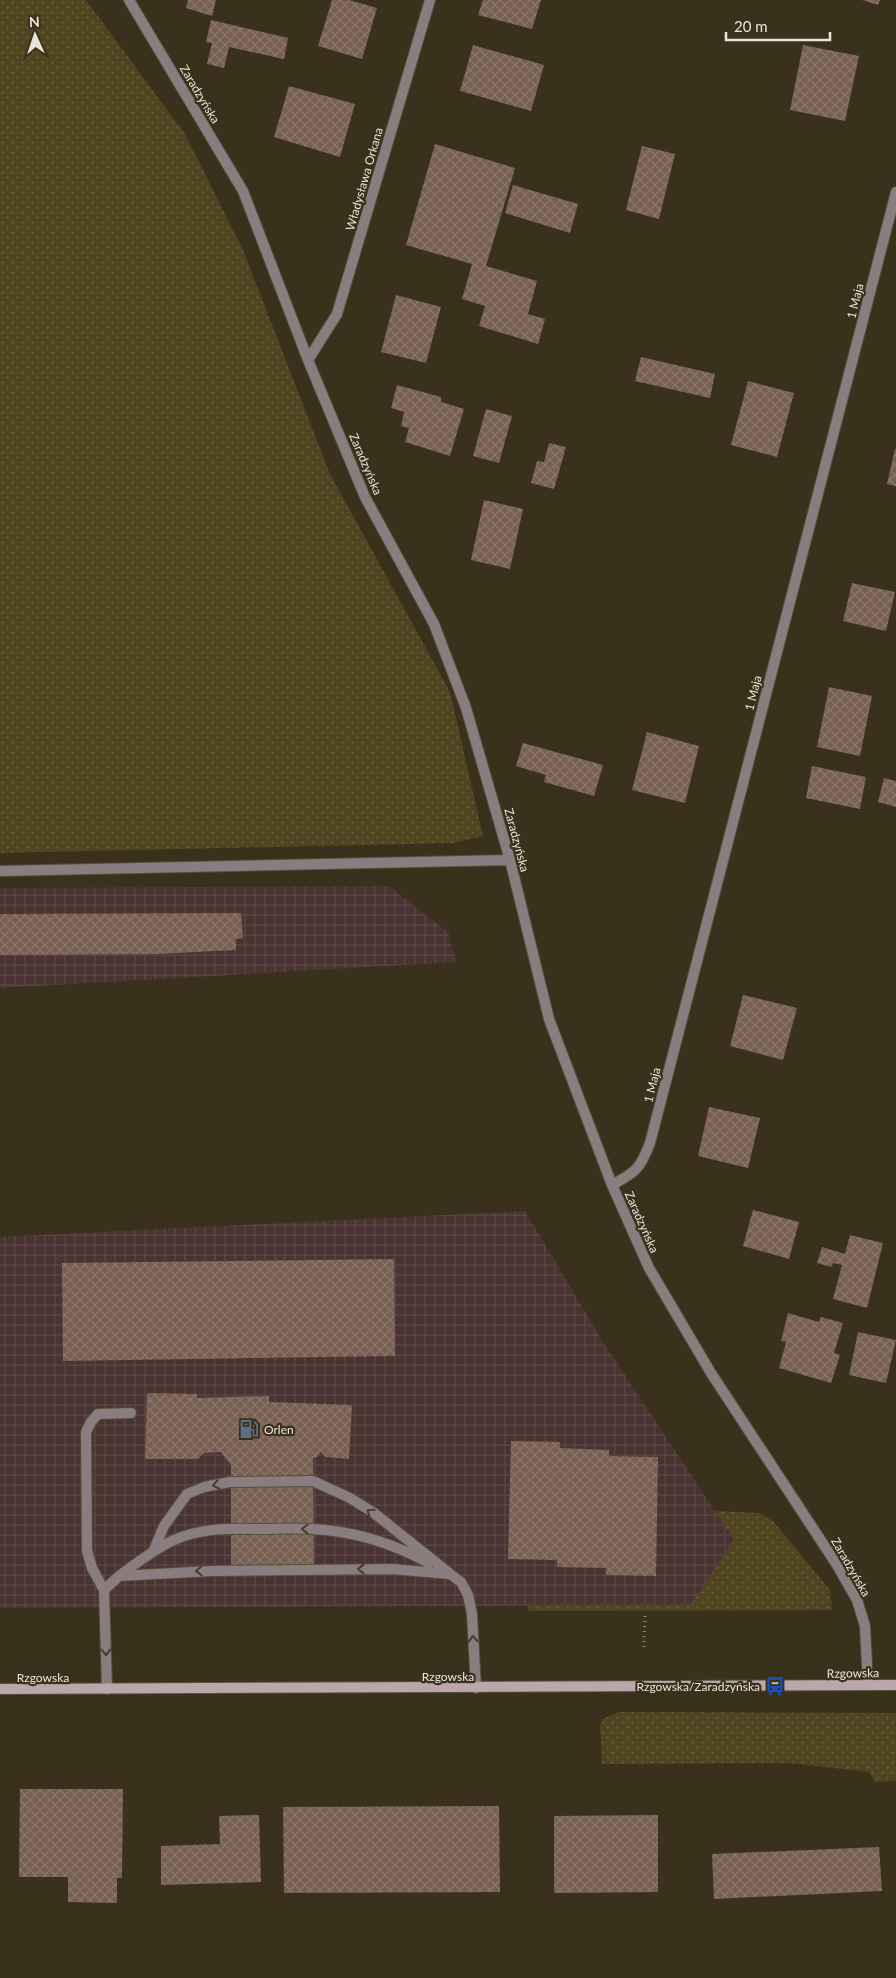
<svg xmlns="http://www.w3.org/2000/svg" width="896" height="1978" viewBox="0 0 896 1978" font-family="Lato,sans-serif">
  <style>
    .industrial { fill: url(#industrial-grid) }
    .grass { fill: url(#grass-dots) }
    .building { fill: url(#building-cross-hatch) }
    .lines { fill: none; stroke-linecap: round; stroke-linejoin: round }
    .service-casing { stroke: #564e3a; stroke-width: 12 }
    .minor-casing { stroke: #564e3a; stroke-width: 12 }
    .secondary-casing { stroke: #564e3a; stroke-width: 12 }
    .path { stroke: #8e8776; stroke-width: 3; stroke-dasharray: 1 4; stroke-linecap: butt }
    .service { stroke: #8a7d80; stroke-width: 10 }
    .minor { stroke: #8a7d80; stroke-width: 10 }
    .secondary { stroke: #bba6ab; stroke-width: 10 }
    .oneway { stroke: #463c2b }
    .labels { text-anchor: middle; dominant-baseline: central; stroke-width: 4.5; stroke-linejoin: round; paint-order: stroke }
    .street-label { font-size: 12px; fill: #eae5d8; stroke: #3a311c }
    .poi-label { font-size: 12px; fill: #eae5d8; stroke: #3a311c; text-anchor: start }
  </style>
  <defs>
    <pattern id="industrial-grid" width="8" height="8" patternUnits="userSpaceOnUse" patternTransform="scale(1.25)"><rect width="8" height="8" fill="#493433"/><path d="M0 4h8M4 0v8" fill="none" stroke="#5b4846"/></pattern>
    <pattern id="grass-dots" width="8" height="8" patternUnits="userSpaceOnUse" patternTransform="scale(1.25)"><rect width="8" height="8" fill="#514420"/><path d="M2 2h.1M6 6h.1" fill="none" stroke="#6a5f40" stroke-width="1.8" stroke-linecap="round"/></pattern>
    <pattern id="building-cross-hatch" width="8" height="8" patternUnits="userSpaceOnUse" patternTransform="scale(1.25)"><rect width="8" height="8" fill="#775f52"/><path d="M0 0l8 8M0 8l8-8" fill="none" stroke="#8a766a"/></pattern>
  </defs>
  <rect width="100%" height="100%" fill="#3a311c"/>
  <!-- industrial -->
  <path class="industrial" d="M389,886L448,932L456,962L0,988V888Z
    M525,1211L605,1345L734,1540L691,1605L0,1608V1237Z"/>
  <!-- grass -->
  <path class="grass" d="M0,0H86L185,134L243,250L330,474L450,692L483,836L453,843L0,853Z
    M715,1511L759,1513L773,1521L830,1590L832,1610L529,1611L527,1604H691L734,1540Z
    M618,1712L896,1713V1781L875,1782L869,1772L789,1763L602,1764L600,1726L603,1719Z"/>
  <!-- building -->
  <path class="building" d="M188,0H216L212,16L186,8Z
    M332,0H349L377,8L362,59L318,46Z
    M483,0H541L532,29L478,15Z
    M862,0H880L878,5Z
    M211,20L288,38L284,59L229,47L224,68L207,64L212,43L206,42Z
    M473,45L544,65L531,111L460,91Z
    M803,45L859,56L845,121L790,110Z
    M289,86L355,104L340,157L274,137Z
    M435,144L515,168L486,266L537,281L528,314L545,319L538,344L479,326L485,306L462,299L472,264L406,245Z
    M642,146L675,154L659,219L626,210Z
    M513,185L578,204L570,233L505,213Z
    M396,295L441,307L426,363L381,352Z
    M641,357L715,374L710,398L635,381Z
    M748,381L794,393L777,457L731,445Z
    M397,385L441,397V402L464,409L450,456L405,442L409,428L401,426L404,412L391,408Z
    M486,409L512,416L499,463L473,456Z
    M549,443L566,447L554,489L531,483L537,461L544,462Z
    M895,449H896V486L887,484Z
    M484,500L523,509L510,569L471,560Z
    M852,583L895,592L886,631L843,621Z
    M829,687L872,696L860,756L817,747Z
    M647,732L699,746L685,803L632,790Z
    M523,743L603,765L594,796L544,782L546,775L516,766Z
    M812,766L866,777L860,809L806,798Z
    M884,778L896,781V807L878,802Z
    M241,913L243,938L236,939V950L156,954L0,955V914Z
    M743,995L797,1008L783,1060L730,1046Z
    M709,1107L760,1118L748,1168L698,1156Z
    M753,1210L799,1222L789,1259L743,1246Z
    M850,1235L883,1243L867,1308L833,1299L842,1265L833,1263L831,1267L817,1263L822,1247L845,1254Z
    M394,1259L395,1356L63,1361L62,1263Z
    M788,1313L819,1322L821,1317L843,1323L834,1353L840,1355L831,1383L779,1368L786,1342L781,1341Z
    M858,1332L896,1340L886,1383L849,1375Z
    M147,1393L197,1394V1398L269,1396V1402L352,1405L349,1459L326,1457L321,1452L317,1457L313,1458L314,1573L231,1572V1465L221,1452L204,1453L198,1459H145Z
    M511,1441L560,1442V1448L609,1450V1456L658,1457L656,1576L606,1575V1568L557,1567V1560L508,1559Z
    M20,1789H123L122,1878H117V1903L68,1902V1877H19Z
    M499,1806L500,1892L284,1893L283,1807Z
    M259,1815L261,1882L161,1885V1846L220,1844L219,1816Z
    M658,1815V1892L554,1893V1816Z
    M879,1847L882,1891L714,1899L712,1854Z"/>
  <g class="lines">
    <!-- service casing -->
    <g class="service-casing">
      <path id="service" d="M153,1552L164,1526L187,1494L204,1487L230,1482L313,1481L350,1498L374,1513L449,1573
        M119,1576C137,1563 154,1549 174,1540C201,1528 230,1528 260,1529C277,1529 295,1528 313,1529C354,1531 394,1544 429,1563
        M104,1590L92,1568L87,1551L86,1432L91,1422L98,1414L131,1413
        M107,1689L104,1590L119,1576L212,1571L392,1569L450,1574L461,1582L468,1595L472,1614L476,1688"/>
    </g>
    <!-- minor casing -->
    <g class="minor-casing">
      <path id="minor" d="M129,0L243,191L308,360L365,497L434,624L466,708L510,860L549,1019L612,1185L649,1268L711,1373L837,1565L857,1600L865,1626L868,1685
        M308,360L337,314L430,0
        M0,871L510,860
        M612,1185C636,1172 640,1169 650,1143L896,192"/>
    </g>
    <!-- secondary casing -->
    <g class="secondary-casing">
      <path id="secondary" d="M0,1689L896,1685"/>
    </g>
    <!-- path -->
    <path class="path" d="M644,1647L645,1614"/>
    <!-- service -->
    <use href="#service" class="service"/>
    <!-- minor -->
    <use href="#minor" class="minor"/>
    <!-- secondary -->
    <use href="#secondary" class="secondary"/>
  </g>
  <!-- one-way arrows -->
  <defs><path id="oneway-chevron" d="M-2-3.5L2.5 0L-2 3.5" fill="none" stroke-width="1.6" stroke-linecap="round" stroke-linejoin="round" transform="scale(1.25)"/></defs>
  <g class="oneway">
    <use href="#oneway-chevron" transform="translate(216 1485) rotate(168)"/>
    <use href="#oneway-chevron" transform="translate(370 1512) rotate(-146)"/>
    <use href="#oneway-chevron" transform="translate(305 1529) rotate(-179)"/>
    <use href="#oneway-chevron" transform="translate(361 1569) rotate(180)"/>
    <use href="#oneway-chevron" transform="translate(199 1571) rotate(177)"/>
    <use href="#oneway-chevron" transform="translate(473 1639) rotate(-93)"/>
    <use href="#oneway-chevron" transform="translate(106 1652) rotate(89)"/>
  </g>
  <!-- icons -->
  <defs>
    <g id="fuel-bare" transform="scale(1.5)"><path d="M-5.5-6h7V0h2V4h1.3V-2.5L3-4.5l.8-.8L6-3V5H2.5V1h-1V6h-7ZM-4.2-4.7v3.2H.2V-4.7Z" fill="#5c6f8a" stroke="#3a311c" stroke-width="2.5" paint-order="stroke"/></g>
    <g id="bus-bare" transform="scale(1.5)"><path d="M-5-6H5V4H4V6H2V4H-2V6H-4V4H-5ZM-3.5-4V0h7V-4ZM-3.5 1.2v1.5H-2V1.2ZM2 1.2v1.5H3.5V1.2Z" fill="#1a4fb4" stroke="#3a311c" stroke-width="2.5" paint-order="stroke"/></g>
  </defs>
  <g fill-rule="evenodd">
    <use href="#fuel-bare" x="249" y="1429"/>
    <use href="#bus-bare" x="775" y="1686"/>
  </g>
  <g class="labels">
    <!-- street labels -->
    <g class="street-label">
      <text transform="translate(200 94) rotate(59)">Zaradzyńska</text>
      <text transform="translate(364 179) rotate(-74)">Władysława Orkana</text>
      <text transform="translate(855 301) rotate(-76)">1 Maja</text>
      <text transform="translate(366 464) rotate(67)">Zaradzyńska</text>
      <text transform="translate(753 693) rotate(-76)">1 Maja</text>
      <text transform="translate(517 840) rotate(75)">Zaradzyńska</text>
      <text transform="translate(652 1085) rotate(-76)">1 Maja</text>
      <text transform="translate(642 1222) rotate(66)">Zaradzyńska</text>
      <text transform="translate(851 1567) rotate(60)">Zaradzyńska</text>
      <text transform="translate(853 1673) rotate(-1)">Rzgowska</text>
      <text x="448" y="1676">Rzgowska</text>
      <text x="43" y="1677">Rzgowska</text>
    </g>
    <!-- poi labels -->
    <g class="poi-label">
      <text x="264" y="1429">Orlen</text>
      <text x="760" y="1686" text-anchor="end">Rzgowska/Zaradzyńska</text>
    </g>
  </g>
  <!-- north arrow -->
  <g transform="translate(35 35) rotate(357)" stroke="#3a311c" stroke-width="4" paint-order="stroke">
  <path d="M0-4L9 19L0 12L-9 19Z" fill="#eae5d8"/>
  <text y="-8" font-size="14" font-weight="bold" text-anchor="middle" fill="#eae5d8">N</text>
  </g>
  <!-- scale -->
  <path d="M726 32v8h104v-8" fill="none" stroke="#eae5d8" stroke-width="2.5"/>
  <text x="734" y="32" font-size="15" fill="#eae5d8" stroke="#3a311c" stroke-width="4" paint-order="stroke">20 m</text>
</svg>
